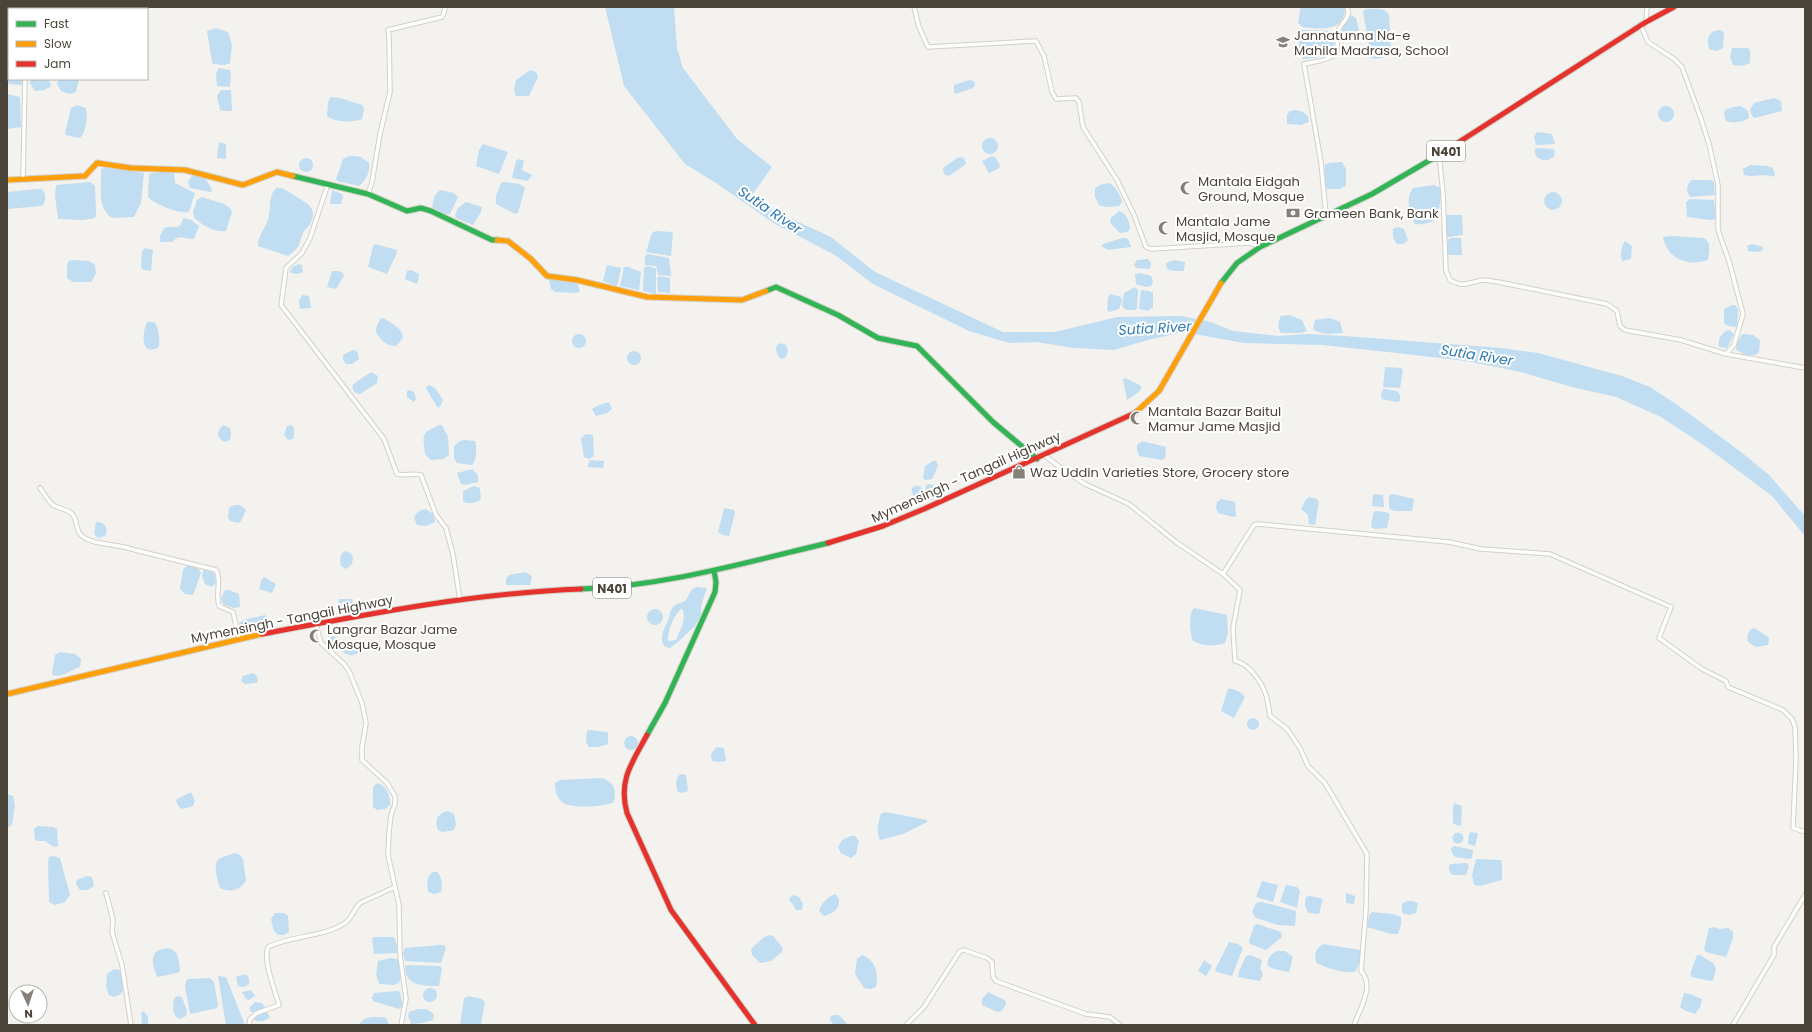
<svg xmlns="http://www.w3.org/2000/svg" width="1812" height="1032" viewBox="0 0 1812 1032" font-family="Poppins,sans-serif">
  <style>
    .water { fill: #c0ddf1; fill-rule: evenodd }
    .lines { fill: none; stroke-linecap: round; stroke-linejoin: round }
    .street-casing { stroke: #d2d0cb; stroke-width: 5.5 }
    .fast-casing { stroke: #d3cfc5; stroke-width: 7 }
    .slow-casing { stroke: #d3cfc5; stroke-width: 7 }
    .jam-casing { stroke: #d3cfc5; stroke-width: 7 }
    .street { stroke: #fdfdfc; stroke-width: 3.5 }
    .fast { stroke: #30b455; stroke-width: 5 }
    .slow { stroke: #ff9f0a; stroke-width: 5 }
    .jam { stroke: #e5322d; stroke-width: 5 }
    .labels { text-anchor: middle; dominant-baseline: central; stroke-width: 4; stroke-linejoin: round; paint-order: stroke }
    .shield { fill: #fff; stroke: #817c74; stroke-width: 1 }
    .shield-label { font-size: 12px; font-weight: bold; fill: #4b4439 }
    .poi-label { font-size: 13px; fill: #4b4439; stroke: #fff; text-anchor: start }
    .street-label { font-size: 13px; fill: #4b4439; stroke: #fff }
    .water-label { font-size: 14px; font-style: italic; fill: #2e7ab2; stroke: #fff }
  </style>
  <rect width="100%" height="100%" fill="#f4f2ee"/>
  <!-- water -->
  <path class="water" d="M605,7H674L677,48L683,68L737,139L772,167L752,195L772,210L831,237L875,272L1003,332H1055L1117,317L1181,316L1211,322L1233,331L1278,336L1307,334L1345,336L1501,348L1538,353L1622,376L1650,387L1676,404L1741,452L1769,475L1805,516V536L1772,496L1705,446L1661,417L1616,397L1572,387L1521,372L1466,361L1406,354L1322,345L1244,343L1183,332L1148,340L1114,350L1074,348L1036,342L1009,343L969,331L873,284L835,255L775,224L716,183L685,164L624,86Z
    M1302,7H1345C1345,33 1320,29 1302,27L1298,23L1300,9Z
    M1366,9C1374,9 1385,7 1389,15L1391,51C1388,58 1377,60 1371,58L1363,12Z
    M1351,15L1356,18L1360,34L1340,38L1343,25Z
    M216,28L228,32L232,45L230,63L225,65L213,64L212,62L207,31Z
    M1301,30L1333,31C1337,35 1335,38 1334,43C1331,59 1317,57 1303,59L1300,53L1298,34Z
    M1719,30L1724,32L1723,48L1716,51L1709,49C1706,38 1709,31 1719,30Z
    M1732,48H1748L1750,50V63L1742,66L1733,65L1730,57Z
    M9,66V79H23V83L21,85L9,84L7,82V67Z
    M219,68L230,70L231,76L230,87L217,86L216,73Z
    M530,70L536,72L538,77L529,96H516L514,89L516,80Z
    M31,79L48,80L51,83L50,87L44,90L35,91L30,83Z
    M58,79H79L76,92L70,94L61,91L57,84Z
    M969,80L974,81L975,85L973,88L955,94L954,92V85Z
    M221,90H231L232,111H223L220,110L217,96Z
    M7,94L20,97L21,127L7,129Z
    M330,97L340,98L362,105L364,108L362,119C354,123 333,122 327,116L328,103Z
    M1774,98L1781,101L1782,111L1754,118L1751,114L1750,110L1754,103Z
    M77,105L86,108C88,117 86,132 80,138L66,135L65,133L71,108Z
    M1741,106L1748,111L1749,118C1743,122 1733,124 1726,121L1724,114L1725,110L1733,107Z
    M1658 114a8 8 0 1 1 16 0a8 8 0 1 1-16 0Z
    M1296,110L1303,112L1308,116L1309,122L1301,125L1287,124V115L1290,111Z
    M1537,132L1552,134L1555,144L1536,145L1534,137Z
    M982 146a8 8 0 1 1 16 0a8 8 0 1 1-16 0Z
    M219,142L226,144V159L217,158Z
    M483,144L508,152L499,174L476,166L479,150Z
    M1538,148L1553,149L1555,151L1554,157L1548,160C1540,161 1534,157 1535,149Z
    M354,156L361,157L369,163C370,173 366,180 359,186L337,181L336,179L343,159L349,156Z
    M992,156L996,158L1000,166L998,169L989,173L982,161Z
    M962,157L965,160L966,164L949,176L944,174L943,168L957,158Z
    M299 165a7 7 0 1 1 14 0a7 7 0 1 1-14 0Z
    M519,159L524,161L522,170L532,175L528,181L512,178L516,161Z
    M1342,162L1346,169V186L1339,189H1327L1324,181L1325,165L1329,163Z
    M1750,165L1767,166L1773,168L1775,174L1774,177C1764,173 1754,178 1744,175L1743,169Z
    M106,167L144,173L141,203L134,217L112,218C96,207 102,186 101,169Z
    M168,171H174L175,183L195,193L189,212C179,214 154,204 148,197L149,174Z
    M193,174L204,177L212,189L211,192L190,188L188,182Z
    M1692,180H1710L1714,182L1715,195L1690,197C1686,191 1686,185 1692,180Z
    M90,182L95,186L96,215L95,218L83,220L58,219L55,196L56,185Z
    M504,182L520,184L525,188L518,213L515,214L496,204V196L501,183Z
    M1109,183C1116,187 1120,194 1122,202L1119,206L1106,207L1099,205L1095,197V188L1100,185Z
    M1434,185L1442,188L1438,217C1432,223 1423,225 1415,224C1409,214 1405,199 1413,188Z
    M276,188C283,187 289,192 295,196C306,203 319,207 310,224C309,226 306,228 304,231C297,244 304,245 288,256L258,246C257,237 266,228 268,219C272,208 267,198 276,188Z
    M37,189H42C47,194 46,202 42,206L7,209V192Z
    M332,190L342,194L343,197L341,204H330Z
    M440,190L454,193L458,197L450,214H444L432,207L435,195Z
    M1544 201a9 9 0 1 1 18 0a9 9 0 1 1-18 0Z
    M202,197L224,204L230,208L232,212L226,231C215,233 201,225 194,217L193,212L197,200Z
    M1690,199L1714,200L1716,219L1710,220L1687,217L1686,202Z
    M466,202L482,207L481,212L473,225L456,218L455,215L458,208Z
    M1119,211C1127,214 1129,220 1130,229L1127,232L1120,233L1111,224L1110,219Z
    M1446,215H1462L1463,235L1449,237L1447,236Z
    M183,218L191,220L199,226L194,239C184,240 181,233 172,242H160V236L164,228C174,224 180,233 183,218Z
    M1397,227L1404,229L1408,240L1403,244H1397L1393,238V229Z
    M656,231L671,232L673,233L671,256L646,252L652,233Z
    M1673,236L1704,238C1712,243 1709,252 1708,260C1688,267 1667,259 1663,237Z
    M1122,238H1127L1129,241L1131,247L1108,250L1101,246L1103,244Z
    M1461,238L1462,255H1448L1447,252L1448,240L1451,238Z
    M1625,241L1632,246L1631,259L1622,261C1620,255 1621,247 1625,241Z
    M375,244L397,250L396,255L387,274L368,267L373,246Z
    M1752,244L1763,247V250L1758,252L1748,251L1747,246Z
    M145,248L153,250L151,271L143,270L141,267L142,251Z
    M648,254L669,258L671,276L658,275L656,266L645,265V256Z
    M1148,259L1151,263L1150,269L1136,268L1134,265L1137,260Z
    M74,260L89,261L95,265L96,274L91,282H73L67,278V264L69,261Z
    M1174,260L1185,262L1184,271H1174L1167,269L1166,263Z
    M299,264L302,265L303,272L298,274L291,273L290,271L294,266Z
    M607,265L621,268L618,283L616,286L603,281Z
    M647,266L655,268L656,270V294L643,291L644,268Z
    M624,267H628L641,272L639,290L620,286Z
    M411,270L419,274L418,281L417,284L405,279L407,271Z
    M332,271H339L343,273L344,276L336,289L327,287Z
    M1141,273L1151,276L1153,281L1151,286L1145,287L1136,284L1135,274Z
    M659,276L670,278V293L658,292L657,278Z
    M553,279L577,283L580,291L577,293L555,292L551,289L549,280Z
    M1135,287L1138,290L1137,308L1135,310H1126L1122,306L1124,293Z
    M1141,290L1149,291L1153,293V307L1148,311L1139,309Z
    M1111,294L1121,297L1122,301L1119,309L1109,312L1107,309L1108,297Z
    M302,295L309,296L311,308L300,309L299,301Z
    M1732,305H1735L1738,309L1737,327L1728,326L1724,323V309Z
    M1289,315L1302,320L1307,331L1300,333H1281C1277,327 1278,322 1281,316Z
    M383,318C392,323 402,328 403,338L396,346C386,346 381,340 376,332V328L380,319Z
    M1330,318L1340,322L1343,333L1327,334L1315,331L1313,328L1315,320Z
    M147,322H154C159,327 160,339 159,347C140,358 142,332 147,322Z
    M1729,330L1734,334L1727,348L1719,347C1717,339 1722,332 1729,330Z
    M572 341a7 7 0 1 1 14 0a7 7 0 1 1-14 0Z
    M1742,334L1753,335L1760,340L1759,352L1756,355H1746L1736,350L1737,344Z
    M781,343L786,345L788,351L786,357L781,359C777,355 775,350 777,345Z
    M353,350L357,351L359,359L352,364H346L343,360V355Z
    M627 358a7 7 0 1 1 14 0a7 7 0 1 1-14 0Z
    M1385,367L1401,368L1403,370L1400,388L1383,387Z
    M371,372L378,376L377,383L360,394L354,392L352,386L356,382Z
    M1125,378L1136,383L1142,387L1140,391L1127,400L1123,380Z
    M429,385L435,388L443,400L441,405L438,408L427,390L426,387Z
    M1383,389L1397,391L1400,395V401L1396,402L1382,399L1381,395Z
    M410,390L414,392L416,399L414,402L407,397V391Z
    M609,402L612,409L607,413L596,416L592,409L599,405Z
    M223,425L230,428L231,435L230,440L225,442C216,437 216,433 223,425Z
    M291,425L294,428V438L290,440L287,439L284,435L287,426Z
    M440,425H442L448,437L449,455L443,459L431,460L425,454C423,435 420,433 440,425Z
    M588,434L593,435L594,456L589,459L584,457L581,439L584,435Z
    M464,440L475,441C477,449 477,459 472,465L457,463L454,458V446L460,441Z
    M1142,441L1166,447L1165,459L1162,460L1139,456L1137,450V445Z
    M590,460L604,461L603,468L587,467Z
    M933,461H936L938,466L932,479L926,480L923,479L925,466Z
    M472,469L478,475V482L465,485L461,484L457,473Z
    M930,484L941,488L943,495L929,501C923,497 923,491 927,485Z
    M911.5 491a5.5 5.5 0 1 1 11 0a5.5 5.5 0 1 1-11 0Z
    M474,486L480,488L481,499C476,503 469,505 463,501V491Z
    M1373,494L1383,495L1384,507L1372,506Z
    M1392,494L1414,499L1412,511H1394L1389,508V496Z
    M1309,497L1317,499L1319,502L1315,525L1309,524L1308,515L1301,509L1306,499Z
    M1221,499L1235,502L1236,516L1234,517L1218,513L1216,508L1217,502Z
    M234,505H240L246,510L241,521L238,523L230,521L228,517L229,508Z
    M724,508L734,510L735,513L729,536L723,535L718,532Z
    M426,509L433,514L435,522L426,526L417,525L414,518C416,512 420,510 426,509Z
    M1375,511L1386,512L1390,514L1387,528L1375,529L1371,527L1373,514Z
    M96,522C103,522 108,526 106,534L105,536L98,538L94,534Z
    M345,551L350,553L353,557L352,564L346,569L341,566C340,561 339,554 345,551Z
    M188,565L198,568L201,573L193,595L185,594L180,589L183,570Z
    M204,568L214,573L216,583L212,587L205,584L202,576Z
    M525,572L532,576L530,585H506V579L509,575Z
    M264,577L276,584L272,593L259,589L262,579Z
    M697,587L707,588L701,606V615L695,626L678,642L670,648L665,647C657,636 666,628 669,618C670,613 670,610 674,606C677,603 682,603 685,601C690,596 689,589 697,587ZM681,609L683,610C686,621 680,630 676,640L668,641C668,630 673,616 681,609Z
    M225,590H229L239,594L240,607L233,608L223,604L221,599Z
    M339,599H351L354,603L353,610L350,612L338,613Z
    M1194,608L1227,615L1228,633L1225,643C1214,647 1204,646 1193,641C1190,634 1188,614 1194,608Z
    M647 617a8 8 0 1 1 16 0a8 8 0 1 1-16 0Z
    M265,615L269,619L268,630L244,634H241L239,631V623L247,619Z
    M1754,628L1768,637L1769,639L1768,645L1756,647L1748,642C1746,637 1748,630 1754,628Z
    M332,636L338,638L337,645L333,647L327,646L325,642Z
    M350,644L357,646L358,653C354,656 348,656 343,652L345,645Z
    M60,652L75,654L81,659L80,667C71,670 62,678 53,675L52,672L55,655Z
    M253,673L257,676L258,681L256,683L245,684L241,681L243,676Z
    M1228,689C1233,688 1243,693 1245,697L1234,718L1221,711Z
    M1247 724a6 6 0 1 1 12 0a6 6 0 1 1-12 0Z
    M589,730L607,732L608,733V744L598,747H589L586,742L587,731Z
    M624 743a7 7 0 1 1 14 0a7 7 0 1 1-14 0Z
    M718,747L724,748L726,761L718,762L712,761L711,755L715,748Z
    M681,774L686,775L688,791L682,793L677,791L676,782L678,776Z
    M602,778C615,783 616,789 614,802C605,807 575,808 565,804C557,800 555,791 555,783L560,780Z
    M377,783C386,785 391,796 390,805L385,809L377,810L373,807V787Z
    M191,792L195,801L193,806L183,809L180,808L176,802L177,799Z
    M7,794L13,796L15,805L12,825L7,828Z
    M1454,803L1462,806L1461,826L1456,825L1453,823V809Z
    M448,811L454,814L456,824L454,830L442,832L438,830C434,820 438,813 448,811Z
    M885,812L927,820V822L903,834L880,840C876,833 878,821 881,814Z
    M38,826L53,827L57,829L58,846L54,847L45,841H38L35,840L34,829Z
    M1471,832L1477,833L1478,834L1475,846L1468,844L1469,834Z
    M1452.5 838a5.5 5.5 0 1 1 11 0a5.5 5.5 0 1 1-11 0Z
    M851,836H855L859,841L856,854L851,858L841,853L838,847L842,840Z
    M1455,846L1473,850L1472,858L1469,859L1455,857L1452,853L1451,848Z
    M235,853L240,855L243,859L246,880C241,890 230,893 220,888C218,881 212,864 219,859C224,856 230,855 235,853Z
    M53,856L60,858L70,895L65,902L55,905L49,902L48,862L49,857Z
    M1476,859L1501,860L1502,863V880L1479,886L1474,885L1472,875Z
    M1467,863L1469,866L1466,875H1452L1449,870V865L1451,864Z
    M433,872H437C442,877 443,885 441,892L435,894L428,892C427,884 426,877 433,872Z
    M87,876L92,877L94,886L87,890H80L76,884L77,880Z
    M1262,881L1278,885L1273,902L1256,897Z
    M1286,885L1297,887L1300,891L1297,908L1280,902Z
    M1346,893L1355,896L1354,904L1346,903Z
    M835,894C845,903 835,914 824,916L819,911C821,903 828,897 835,894Z
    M793,895L799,897L803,904L802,910H796L789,899Z
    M1310,896L1323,899L1319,914L1309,913L1307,911L1305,904L1306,897Z
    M1413,901L1418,903L1416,913L1409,915L1402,913V904L1407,901Z
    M1262,902L1296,911L1295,926L1278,925L1256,918L1252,912L1256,903Z
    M1372,912L1393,914L1401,917V925L1398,934H1391L1367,927L1369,915Z
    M275,913H284L288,916L289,932L284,935H278L274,931L271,919Z
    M1257,924L1281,932L1282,937L1266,950L1250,944L1249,941L1254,926Z
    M1714,927L1719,929L1728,928L1733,932V938L1726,957L1706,952L1704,949L1709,928Z
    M770,935L773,936L783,948L782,952L771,961L760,963L752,955L751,949L764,937Z
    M375,937H394L397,946V953L374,954L372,938Z
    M1229,942L1238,944L1243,948L1232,976L1217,972L1215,970Z
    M1323,944L1360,950L1361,957L1356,971C1347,975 1326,968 1317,963C1313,956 1316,948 1323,944Z
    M440,945H444L446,948L441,963L405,961L403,953L405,948Z
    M168,948C179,950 179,961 180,971L177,973L158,977C154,972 150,958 156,952C159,949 164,949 168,948Z
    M1277,951H1285L1293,957L1289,972L1274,969L1268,966C1266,959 1271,954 1277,951Z
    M862,955C876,960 879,974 876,987L870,989L864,988L855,974L857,959Z
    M1250,955L1260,959L1262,961L1260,968L1263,974L1260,981L1238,977L1239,971L1246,956Z
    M1697,955H1700L1714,964L1716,970L1713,980L1710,981L1692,977L1690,974Z
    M391,958L397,959C402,965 402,975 399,983L393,985L379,984L376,974L378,961Z
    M1204,960L1212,966L1206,976L1198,971Z
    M408,965L440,966L442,968L439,986C424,986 404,986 405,966Z
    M114,969L120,970L123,990L121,994L114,997L109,995L106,987L107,974Z
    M246,974L249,978V984L244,987L238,986L236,977Z
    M218,976L226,977L245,1025H226Z
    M210,978L214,982L218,1005L217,1008L190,1014L185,987L186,981L188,979Z
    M423 995a7 7 0 1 1 14 0a7 7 0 1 1-14 0Z
    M251,990L255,996L249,1000L246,999L242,992Z
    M397,991L400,992L403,1006L399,1009L373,1001L372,998L374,993Z
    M988,992L1005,1000L1006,1004L1002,1011L997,1012L982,1005V999Z
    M1684,993L1690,994L1702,999L1700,1007L1695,1014L1684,1010L1680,1007Z
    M178,996L182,997L187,1011L186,1016L180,1019C171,1015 173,1006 174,998Z
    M469,996L482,999L485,1002L481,1025H460L464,998Z
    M255,1002L262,1003L265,1008L256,1012H251L249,1008Z
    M426,1009L434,1014L433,1020L423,1023L411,1024L408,1016L409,1012L418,1009Z
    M144,1011L148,1017V1025H142L141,1013Z
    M267,1012L270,1017C267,1020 258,1024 254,1019L259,1014Z
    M834,1015H839L848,1025H834L830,1020L831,1016Z
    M382,1017L386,1018L389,1025H359C363,1016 373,1017 382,1017Z"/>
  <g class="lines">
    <!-- street casing -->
    <g class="street-casing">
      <path id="street" d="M18,7L19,9
        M914,7L919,27L928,47L1036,41L1044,56L1052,92L1056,99L1076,98L1079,102L1083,127L1117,180L1134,215L1146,247L1151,249L1250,243L1260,247
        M1646,21L1647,7
        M1641,26L1648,42L1674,59L1682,67L1701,119L1709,144L1718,185V230L1729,261L1743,314L1734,345L1726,354L1805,368
        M1439,155L1443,193L1446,271L1450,280C1465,289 1470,281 1485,280C1489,280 1494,282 1498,282L1607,304L1617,311L1620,326L1625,330L1681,340L1726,354
        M23,179L25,79
        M328,184L310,238L302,253L286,268L281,305L384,439L397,474C405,476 413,473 421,475L436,515L446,528L453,555L460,600
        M368,194L372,182L380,134L390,92L389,36L388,30L442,17L444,13L445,7
        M1326,215L1321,162L1304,64C1312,62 1326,61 1332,56C1339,50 1337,40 1338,32C1340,22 1352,19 1347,7
        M1044,455L1066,472L1085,484L1129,504L1176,542L1223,574L1240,590L1233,628L1235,661C1249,663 1262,683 1266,695C1268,702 1269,709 1270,716L1287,729L1300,748L1308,766L1325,783L1367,854L1366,909L1361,971C1375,985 1360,1009 1354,1025
        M40,488C44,493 48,501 53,505C58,508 65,509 70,512C79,518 74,530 82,536C92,545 120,544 135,550L216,570C222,580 215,594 219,606L233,612L239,639
        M1223,574L1254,525L1258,524L1449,542L1481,549L1550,554L1671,607L1659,638L1702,669L1726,681L1728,687L1783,710L1792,719L1795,727L1796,759L1793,828L1805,832
        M316,625L321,643L344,664L349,671L362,703L366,723L362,747V760L387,783L395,796V804L391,815L389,832L388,855L399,905L400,955L406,999L401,1025
        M106,893L113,920L112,932L122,965L131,1025
        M249,1025L250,1019L257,1013L279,1005C275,990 263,962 268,947C292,935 322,938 345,923C352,918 354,909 360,903L395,887
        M906,1025L924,1007L960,951L964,950L987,958L992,962L993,977L996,981L1086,1014L1110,1017L1120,1025
        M1733,1025L1774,955V947L1805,895"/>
    </g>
    <!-- fast casing -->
    <g class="fast-casing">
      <path id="fast" d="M293,176L368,194L407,211L421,208L431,211L492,240H497
        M1221,283L1237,263L1260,247L1372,194L1442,153
        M766,291L776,287L838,315L878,338L917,346L993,422L1037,459
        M581,589C666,586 747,562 828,543
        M647,735L665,703L715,592L716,582L714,571"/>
    </g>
    <!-- slow casing -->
    <g class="slow-casing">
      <path id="slow" d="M7,180L85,176L97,163L131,168L185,170L243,185L277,172L293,176
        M497,240L508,241L531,259L547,276L577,280L647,297L742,300L766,291
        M1135,413L1159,391L1221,283
        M7,694L262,634"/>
    </g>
    <!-- jam casing -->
    <g class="jam-casing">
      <path id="jam" d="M1442,153L1646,22L1674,7
        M828,543L883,526L924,509L1135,413
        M262,634C368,614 474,593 581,589
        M647,735C632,763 618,780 627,813L671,910L755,1025"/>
    </g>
    <!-- street -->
    <use href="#street" class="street"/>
    <!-- fast -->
    <use href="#fast" class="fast"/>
    <!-- slow -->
    <use href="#slow" class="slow"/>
    <!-- jam -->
    <use href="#jam" class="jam"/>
  </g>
  <!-- icons -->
  <defs>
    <g id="school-bare" transform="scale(1.08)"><path d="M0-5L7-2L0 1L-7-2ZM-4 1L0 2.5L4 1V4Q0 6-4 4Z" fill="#868178" stroke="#fff" stroke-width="2.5" paint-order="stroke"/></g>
    <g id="mosque-bare" transform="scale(1.08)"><path d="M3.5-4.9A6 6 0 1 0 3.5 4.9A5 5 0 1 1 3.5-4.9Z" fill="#868178" stroke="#fff" stroke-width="2.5" paint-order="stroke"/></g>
    <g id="bank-bare" transform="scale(1.08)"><path d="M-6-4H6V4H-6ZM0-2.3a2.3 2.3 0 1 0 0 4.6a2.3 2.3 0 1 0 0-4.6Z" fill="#868178" stroke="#fff" stroke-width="2.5" paint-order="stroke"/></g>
    <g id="shop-bare" transform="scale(1.08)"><path d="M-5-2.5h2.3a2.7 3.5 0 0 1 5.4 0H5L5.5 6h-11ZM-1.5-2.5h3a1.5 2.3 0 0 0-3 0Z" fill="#868178" stroke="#fff" stroke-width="2.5" paint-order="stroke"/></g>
  </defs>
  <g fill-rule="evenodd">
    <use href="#school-bare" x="1283" y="42"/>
    <use href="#mosque-bare" x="1187" y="188"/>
    <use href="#bank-bare" x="1293" y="213"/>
    <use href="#mosque-bare" x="1165" y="228"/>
    <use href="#mosque-bare" x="1137" y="418"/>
    <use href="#shop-bare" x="1019" y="472"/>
    <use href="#mosque-bare" x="316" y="636"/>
  </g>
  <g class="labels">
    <!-- shield labels -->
    <g class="shield">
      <rect x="1427" y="141" width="38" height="20" rx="3"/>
      <rect x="593" y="578" width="38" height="20" rx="3"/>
    </g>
    <g class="shield-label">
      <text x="1446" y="151">N401</text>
      <text x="612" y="588">N401</text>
    </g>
    <!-- poi labels -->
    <g class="poi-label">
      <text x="1294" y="35">Jannatunna Na-e<tspan x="1294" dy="15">Mahila Madrasa, School</tspan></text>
      <text x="1198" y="181">Mantala Eidgah<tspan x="1198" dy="15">Ground, Mosque</tspan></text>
      <text x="1304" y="213">Grameen Bank, Bank</text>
      <text x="1176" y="221">Mantala Jame<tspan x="1176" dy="15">Masjid, Mosque</tspan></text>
      <text x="1148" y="411">Mantala Bazar Baitul<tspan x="1148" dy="15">Mamur Jame Masjid</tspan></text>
      <text x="1030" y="472">Waz Uddin Varieties Store, Grocery store</text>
      <text x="327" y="629">Langrar Bazar Jame<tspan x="327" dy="15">Mosque, Mosque</tspan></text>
    </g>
    <!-- street labels -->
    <g class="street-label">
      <text transform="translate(966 477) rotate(-24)">Mymensingh - Tangail Highway</text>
      <text transform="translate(292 619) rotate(-11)">Mymensingh - Tangail Highway</text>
    </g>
    <!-- water labels -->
    <g class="water-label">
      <text transform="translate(770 210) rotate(34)">Sutia River</text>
      <text transform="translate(1155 328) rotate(-3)">Sutia River</text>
      <text transform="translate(1477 355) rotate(9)">Sutia River</text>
    </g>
  </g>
  <!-- border -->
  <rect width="1812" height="1032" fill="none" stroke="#4b4439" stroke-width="16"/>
  <!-- legend -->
  <rect x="8" y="8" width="140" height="72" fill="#ffffff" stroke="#b7b4b0"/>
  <rect x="16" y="21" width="20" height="6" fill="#30b455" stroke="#b7b4b0"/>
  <text x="44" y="28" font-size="12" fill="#4b4439">Fast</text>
  <rect x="16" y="41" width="20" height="6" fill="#ff9f0a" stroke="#b7b4b0"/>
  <text x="44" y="48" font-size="12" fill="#4b4439">Slow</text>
  <rect x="16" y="61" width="20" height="6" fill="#e5322d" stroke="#b7b4b0"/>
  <text x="44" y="68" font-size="12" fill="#4b4439">Jam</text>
  <!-- north arrow -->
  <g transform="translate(28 1004) rotate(177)"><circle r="19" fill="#ffffff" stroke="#b7b4b0"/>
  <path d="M0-3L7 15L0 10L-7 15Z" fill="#868178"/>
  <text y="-6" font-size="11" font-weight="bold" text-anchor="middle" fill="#4b4439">N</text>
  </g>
</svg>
